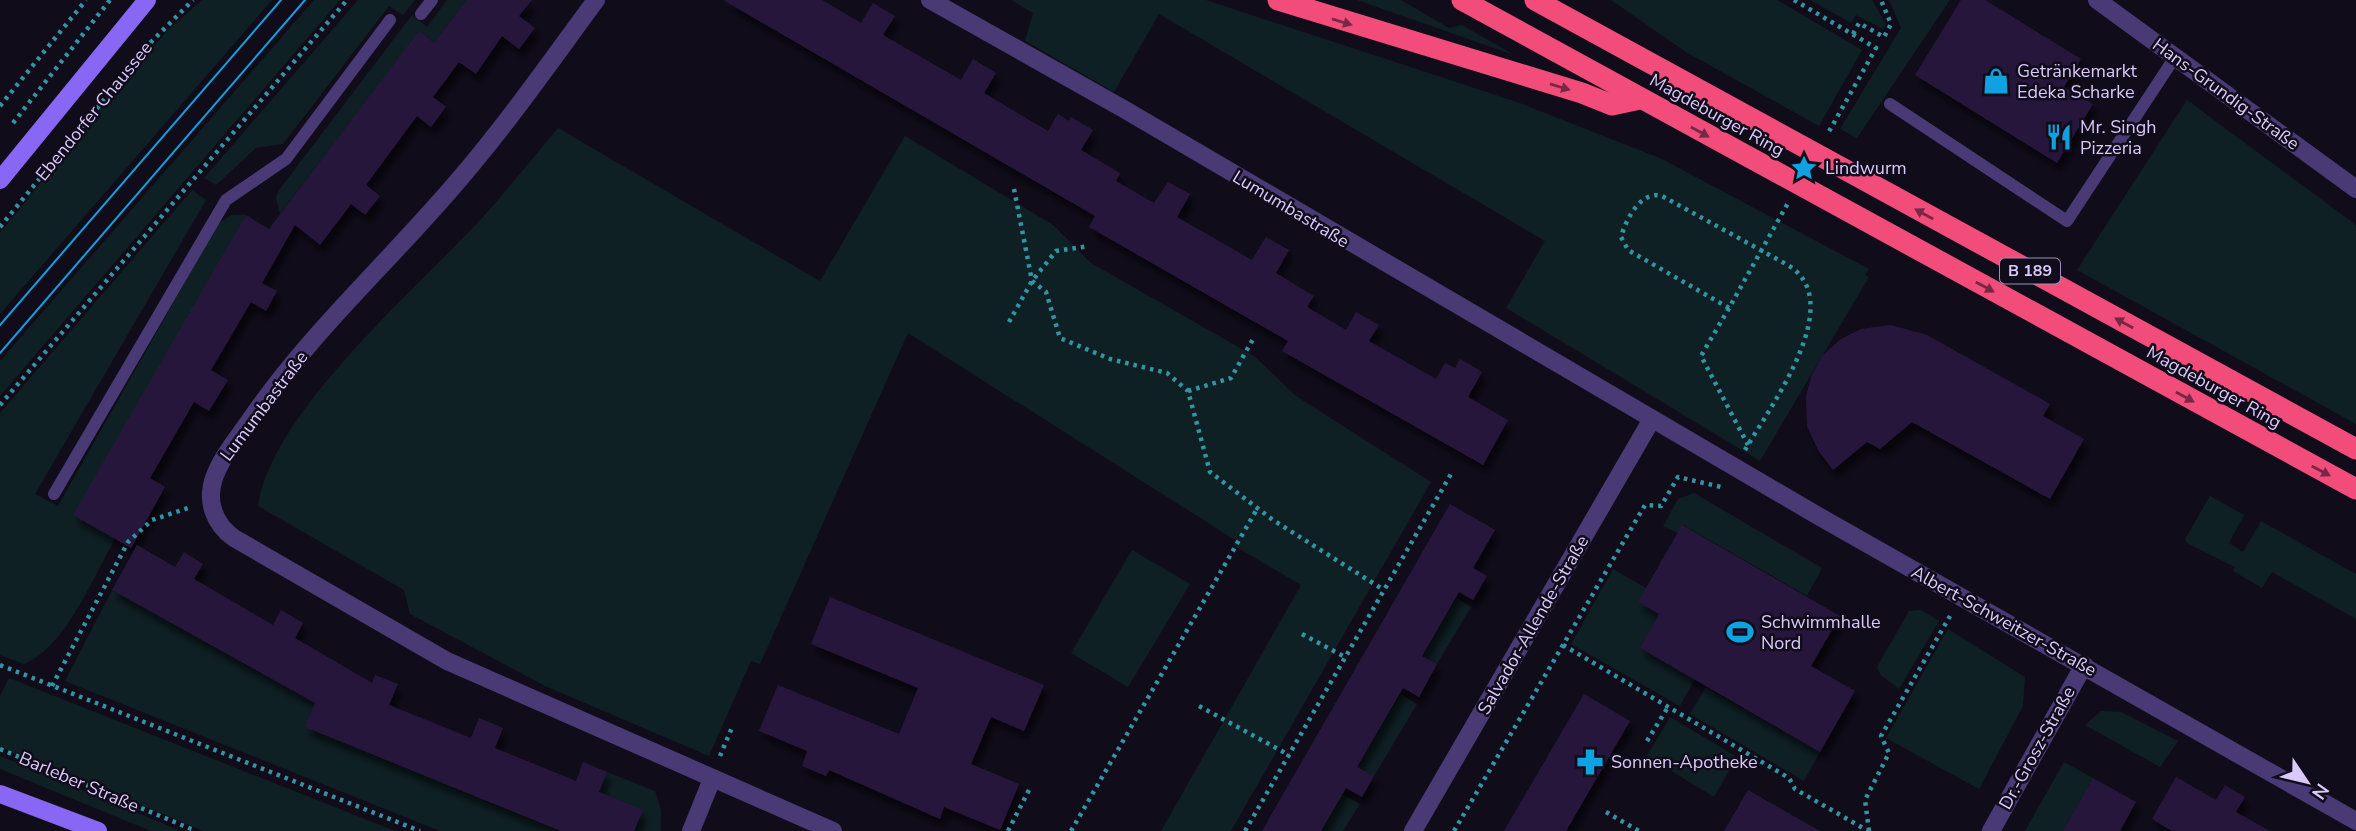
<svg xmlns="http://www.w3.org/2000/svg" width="2356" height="831" viewBox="0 0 2356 831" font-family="'Nunito Sans',sans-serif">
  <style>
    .green { fill: #0f2024 }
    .building { fill: #27193a; filter: url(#shadow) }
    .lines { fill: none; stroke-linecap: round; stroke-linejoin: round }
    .path { stroke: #3494a4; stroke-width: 4.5; stroke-dasharray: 3.5 5; stroke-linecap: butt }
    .lane { stroke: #493a76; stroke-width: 12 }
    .street { stroke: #493a76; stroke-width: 18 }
    .secondary { stroke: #8867f4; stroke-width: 18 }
    .highway { stroke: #f24d7a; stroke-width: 21 }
    .tram { stroke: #10a1e0; stroke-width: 2 }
    .oneway { fill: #762945 }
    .labels { text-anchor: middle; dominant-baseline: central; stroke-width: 5; stroke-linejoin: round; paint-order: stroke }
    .shield { fill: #110c1a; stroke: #9d90b8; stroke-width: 2 }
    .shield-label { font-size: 16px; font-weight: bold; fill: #d9c9fb }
    .poi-label { font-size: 18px; fill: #d9c9fb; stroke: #110c1a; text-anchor: start }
    .street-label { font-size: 18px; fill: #d9c9fb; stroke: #110c1a }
  </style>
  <defs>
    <filter id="shadow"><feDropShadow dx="4.5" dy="8" stdDeviation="3.5" flood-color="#0009"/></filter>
  </defs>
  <rect width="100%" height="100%" fill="#110c1a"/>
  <!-- green -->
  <path class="green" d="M202,0H272L0,314V233L113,93L167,31Z
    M314,0H340L0,396V361Z
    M358,0H415L403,15L389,6L283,144L256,148L216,185L204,178Z
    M447,0H467L434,43L419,32L280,214L276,198L279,190L412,15L427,27Z
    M1011,0H1206L1517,102L1662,159L1869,269L1865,275L1869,277L1760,461L1506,308L1545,241L1159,14L1114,92L1025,41L1033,13Z
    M1357,0H1401L1449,28L1462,25L1514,55Z
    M1611,0H1777L1862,50L1819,126L1686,52Z
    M1810,0H1872L1886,24L1883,29L1856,15L1851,23Z
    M1889,0H1950L1857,138L1840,129L1901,28Z
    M2187,100L2356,225V424L2077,270Z
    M558,128L820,281L905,136L1053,225L1091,263L1254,356L1296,396L1431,482L1231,831H1161L1301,585L1233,545L1235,540L908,333L760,664L751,661L709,756L545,686L410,614L404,590L258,506C272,411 418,288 482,218C508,189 533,158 558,128Z
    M192,190L206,200L35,494L58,506L218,224L231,215H246L76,516L115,539C93,577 66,647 24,664L0,655V413Z
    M1694,493L1822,568L1807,596L1683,525L1678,533L1663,526L1678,499Z
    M2210,496L2244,515L2229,543L2243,552L2261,521L2356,574V619L2272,572L2262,588L2233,571L2235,567L2187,543L2185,539Z
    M1132,550L1190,584L1128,687L1071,653Z
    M1613,569L1646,588L1638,602L1659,614L1640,648L1695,679L1680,706L1571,644Z
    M112,590L315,703L306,727L561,831H440L65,681Z
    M1456,598L1471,607L1437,664L1422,656Z
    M1921,610L1939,621L1899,689L1881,675L1877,667L1909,611Z
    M1948,629L2025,677L2023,706L1979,789L1886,738Z
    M9,678L395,831H204L0,747V696Z
    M1706,687L1820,752L1804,781L1690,714Z
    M1400,694L1417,704L1374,776L1357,767Z
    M2101,711L2121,712L2178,741L2160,767L2085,725Z
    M1670,717L1737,757L1714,797L1647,756Z
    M0,756L181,831H151L0,769Z
    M2064,762L2093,778L2063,831H2025Z
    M607,772L655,791L661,810V831H634L642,810L599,792Z
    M1342,794L1360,804L1343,831H1321Z"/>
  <!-- building -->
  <path class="building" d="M467,0H532L519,16L535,28L519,49L502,36L476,74L459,62L433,97L446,107L431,127L417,116L366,185L380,196L365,215L351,204L320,245L295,225L262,283L277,291L266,311L251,302L211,370L228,380L209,411L194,402L150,478L165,487L131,548L73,515L246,215L269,229L419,31L434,43Z
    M723,0H822L861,23L873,3L895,16L883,35L961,80L973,59L996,73L984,93L1048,131L1058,114L1069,121L1071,117L1093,130L1081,150L1120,173L1116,181L1154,203L1168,182L1190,194L1177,217L1252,260L1266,237L1289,250L1276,273L1314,296L1307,307L1346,330L1356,312L1379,325L1369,341L1436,379L1445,363L1455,368L1460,359L1482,372L1468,397L1508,420L1483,465L1282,351L1288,341L1089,227L1095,216Z
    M1961,0H1985L2081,59L2064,87L2093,104L2057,163L1915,75Z
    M1891,325L1927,335L2050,404L2043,416L2084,439L2050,499L1912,422L1880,449L1867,442L1833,470L1818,450L1807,426L1806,396L1812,374L1823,355L1841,339L1861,329Z
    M1450,504L1495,530L1473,568L1487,576L1473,600L1459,592L1422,656L1437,664L1419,697L1403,688L1357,767L1374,776L1362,797L1346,788L1321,831H1262Z
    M1682,525L1840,616L1811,666L1855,691L1820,752L1640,648L1659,614L1638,602Z
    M137,545L175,567L184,552L203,564L194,579L273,625L281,610L303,623L295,638L372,683L375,675L398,684L389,705L471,738L479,718L503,728L495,748L576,781L583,762L607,772L599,792L643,810L634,831H561L305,727L315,703L112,590Z
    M830,597L1044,685L1024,731L991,717L971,764L1019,784L1000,830L944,807L940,819L829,770L826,776L802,766L807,751L759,731L778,685L899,734L918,688L811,644Z
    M1584,694L1630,721L1566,831H1504Z
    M2176,777L2216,800L2225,785L2245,797L2236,812L2270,831H2172L2152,819Z
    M2093,778L2136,802L2120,831H2063Z
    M1748,790L1820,831H1724Z"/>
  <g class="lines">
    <!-- path -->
    <path class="path" d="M1794,0L1876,48L1827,135
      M1853,34L1859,23L1884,37L1891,24L1881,0
      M0,106L86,0
      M13,123L110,0
      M1014,189L1032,281L1046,292L1060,338L1110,359L1167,373L1188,391L1210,472L1273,520L1384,590
      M0,227L151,42L193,0
      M1729,308L1701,356L1748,445
      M1009,322L1032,281L1056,251L1089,246
      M1188,391L1231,378L1253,339
      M0,405L347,0
      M1745,450C1769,408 1851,300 1786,264L1662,196C1641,190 1626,219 1621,237L1628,250L1729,308L1788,203
      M1302,634L1345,657
      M1563,645L1789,778L1795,789L1868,831
      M0,665L420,831
      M52,686L128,542L152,520L191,507
      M1199,706L1289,755
      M1647,741L1668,707
      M0,749L196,831
      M720,756L733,725
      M1606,812L1639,831
      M1008,831L1030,788
      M1071,831L1257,509
      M1245,831L1451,474
      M1454,831L1645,505L1661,506L1678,477L1721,487
      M1869,831L1865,800L1889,753L1881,736L1950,616"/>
    <!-- lane -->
    <path class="lane" d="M421,14L432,0
      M1890,104L2067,221L2175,57
      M54,494L226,200L286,159L390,20"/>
    <!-- street -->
    <path class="street" d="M596,0C551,61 507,124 457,182C388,263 308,335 248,423C236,440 221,458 214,478C206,501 214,524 234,538L447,661L833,831
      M930,0L1122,108L1820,517L2356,821
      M2097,0L2356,189
      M691,831L712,779
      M1413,831L1652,419
      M1991,831L2084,665"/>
    <!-- secondary -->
    <path class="secondary" d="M0,180L147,0
      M0,794L98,831"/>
    <!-- highway -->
    <path class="highway" d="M1278,0L1582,93L1612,105L1640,99
      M1462,0L2356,489
      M1535,0L2356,449"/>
    <!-- tram -->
    <path class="tram" d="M0,325L281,0
      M0,353L305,0"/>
  </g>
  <!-- one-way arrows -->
  <defs><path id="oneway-solid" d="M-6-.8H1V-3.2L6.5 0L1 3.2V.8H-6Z" transform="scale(1.75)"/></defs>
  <g class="oneway">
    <use href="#oneway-solid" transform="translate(1342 22) rotate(17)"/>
    <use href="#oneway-solid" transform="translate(1560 87) rotate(17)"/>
    <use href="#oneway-solid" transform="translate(1700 132) rotate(29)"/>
    <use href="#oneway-solid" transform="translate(1924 214) rotate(-151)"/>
    <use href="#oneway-solid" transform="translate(1985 287) rotate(29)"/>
    <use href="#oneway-solid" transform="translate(2124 323) rotate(-151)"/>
    <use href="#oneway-solid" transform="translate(2185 397) rotate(29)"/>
    <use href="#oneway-solid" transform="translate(2321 471) rotate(28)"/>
  </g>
  <!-- icons -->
  <defs>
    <g id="shop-bare" transform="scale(2.1)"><path d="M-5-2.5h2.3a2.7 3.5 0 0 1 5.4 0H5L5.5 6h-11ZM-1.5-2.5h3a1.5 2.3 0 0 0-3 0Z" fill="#10a1e0" stroke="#110c1a" stroke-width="2.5" paint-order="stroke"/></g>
    <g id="restaurant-bare" transform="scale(2.1)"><path d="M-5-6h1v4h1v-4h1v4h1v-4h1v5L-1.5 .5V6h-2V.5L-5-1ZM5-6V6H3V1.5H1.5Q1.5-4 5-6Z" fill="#10a1e0" stroke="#110c1a" stroke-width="2.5" paint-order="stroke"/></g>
    <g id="sight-bare" transform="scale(2.1)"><path d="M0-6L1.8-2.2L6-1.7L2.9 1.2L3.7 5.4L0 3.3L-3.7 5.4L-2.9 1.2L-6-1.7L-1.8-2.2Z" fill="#10a1e0" stroke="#110c1a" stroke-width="2.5" paint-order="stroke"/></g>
    <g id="stadium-bare" transform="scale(2.1)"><path d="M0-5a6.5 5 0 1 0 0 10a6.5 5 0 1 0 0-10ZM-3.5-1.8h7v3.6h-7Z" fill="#10a1e0" stroke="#110c1a" stroke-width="2.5" paint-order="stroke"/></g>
    <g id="pharmacy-bare" transform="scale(2.1)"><path d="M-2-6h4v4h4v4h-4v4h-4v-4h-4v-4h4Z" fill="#10a1e0" stroke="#110c1a" stroke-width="2.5" paint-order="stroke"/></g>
  </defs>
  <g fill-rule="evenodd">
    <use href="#shop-bare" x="1996" y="81"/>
    <use href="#restaurant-bare" x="2059" y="137"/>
    <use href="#sight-bare" x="1804" y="168"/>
    <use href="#stadium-bare" x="1740" y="632"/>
    <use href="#pharmacy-bare" x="1590" y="762"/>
  </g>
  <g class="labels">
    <!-- shield labels -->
    <rect class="shield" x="2000" y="258.5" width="60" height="25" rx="5"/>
    <g class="shield-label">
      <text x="2030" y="271">B 189</text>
    </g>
    <!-- poi labels -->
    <g class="poi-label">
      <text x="2017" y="71">Getränkemarkt<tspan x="2017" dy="21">Edeka Scharke</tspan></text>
      <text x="2080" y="127">Mr. Singh<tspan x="2080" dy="21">Pizzeria</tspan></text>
      <text x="1825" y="168">Lindwurm</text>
      <text x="1761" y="622">Schwimmhalle<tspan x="1761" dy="21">Nord</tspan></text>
      <text x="1611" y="762">Sonnen-Apotheke</text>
    </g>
    <!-- street labels -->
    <g class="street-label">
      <text transform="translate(2226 94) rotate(36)">Hans-Grundig-Straße</text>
      <text transform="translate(94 111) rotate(-51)">Ebendorfer Chaussee</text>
      <text transform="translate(1717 115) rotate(29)">Magdeburger Ring</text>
      <text transform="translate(1291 209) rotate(31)">Lumumbastraße</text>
      <text transform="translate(2214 387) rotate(29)">Magdeburger Ring</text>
      <text transform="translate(264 406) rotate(-53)">Lumumbastraße</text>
      <text transform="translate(2004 621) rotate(29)">Albert-Schweitzer-Straße</text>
      <text transform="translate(1533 625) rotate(-60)">Salvador-Allende-Straße</text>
      <text transform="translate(2037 748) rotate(-61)">Dr.-Grosz-Straße</text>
      <text transform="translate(79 782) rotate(23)">Barleber Straße</text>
    </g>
  </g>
  <!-- north arrow -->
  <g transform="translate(2307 782) rotate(125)" stroke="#110c1a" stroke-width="5" paint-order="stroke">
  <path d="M0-5L12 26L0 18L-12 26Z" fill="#d9c9fb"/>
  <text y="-10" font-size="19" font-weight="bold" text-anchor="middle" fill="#d9c9fb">N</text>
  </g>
</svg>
